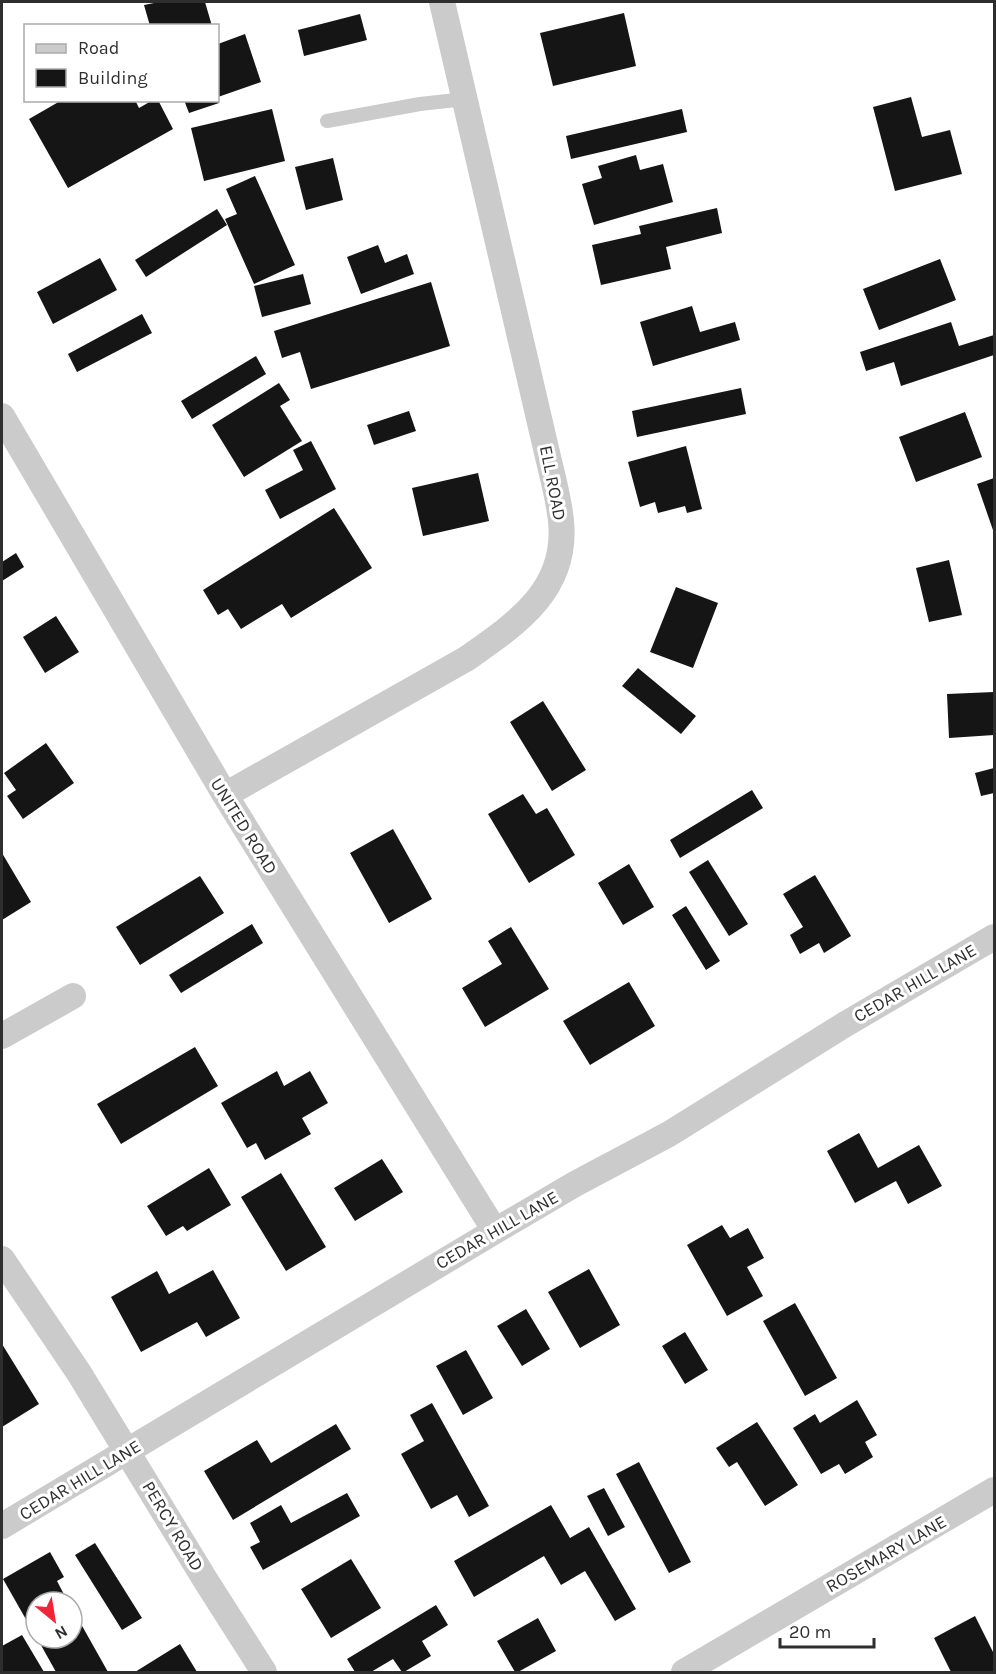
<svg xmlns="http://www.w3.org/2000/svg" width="996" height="1674" viewBox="0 0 996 1674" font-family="Karla,sans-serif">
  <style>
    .building { fill: #151515 }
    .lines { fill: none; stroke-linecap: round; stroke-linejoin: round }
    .service { stroke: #cbcbcb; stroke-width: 14 }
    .minor { stroke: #cbcbcb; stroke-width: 26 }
    .labels { text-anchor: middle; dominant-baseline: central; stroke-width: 6; stroke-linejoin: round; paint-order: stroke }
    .street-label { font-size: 18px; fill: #2e2e2e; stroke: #fff }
  </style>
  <rect width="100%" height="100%" fill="#fff"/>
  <!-- building -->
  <path class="building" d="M159,2H205L212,26H150L144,5Z
    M624,13L636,66L553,86L540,33Z
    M360,14L367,40L304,56L298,30Z
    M245,34L261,82L218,97V44Z
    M911,97L922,137L950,130L962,174L895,191L873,107Z
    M62,100H135L139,108L153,100H158L173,129L68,188L29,119Z
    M184,100H218L219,103L189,113Z
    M272,109L285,161L204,181L191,128Z
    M682,109L687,132L571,159L566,136Z
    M636,155L640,170L663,164L673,202L594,225L582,184L602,178L598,166Z
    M333,158L343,200L306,210L295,167Z
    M255,176L295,265L254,284L225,219L237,214L226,189Z
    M717,208L722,233L666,247L671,269L601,285L592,245L641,234L639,226Z
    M217,209L227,225L146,277L135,260Z
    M378,245L385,263L407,254L414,274L361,294L347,257Z
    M100,258L117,290L53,324L37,292Z
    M940,259L956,300L879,330L863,289Z
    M303,274L311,304L262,317L254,286Z
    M431,282L450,346L311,389L300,352L282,358L274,331Z
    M692,306L700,332L735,322L740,340L653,366L640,322Z
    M142,314L152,333L77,372L68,354Z
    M951,322L959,346L994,335V355L901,386L894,362L866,371L860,352Z
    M256,356L266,374L192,419L181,401Z
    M279,383L290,400L280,406L302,441L244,477L212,425Z
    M741,388L746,414L637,437L632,411Z
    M409,411L416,431L374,445L367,425Z
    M965,412L982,457L916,482L899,437Z
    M311,441L336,489L280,519L265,490L303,470L293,450Z
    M686,446L702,509L687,513L685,506L658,513L655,502L640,507L628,462Z
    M478,473L489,521L423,536L412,488Z
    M994,478V533L977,484Z
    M334,508L372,568L291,618L282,604L241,629L228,609L218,615L203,590Z
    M16,553L24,567L2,581V562Z
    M949,560L962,615L929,622L916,568Z
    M676,587L718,603L693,668L650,652Z
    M56,616L79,652L45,673L23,637Z
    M638,668L696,716L681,734L622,686Z
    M994,692V735L949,738L947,694Z
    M543,701L586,770L552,791L510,722Z
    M46,743L74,783L23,819L7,796L16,790L4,773Z
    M994,768V793L981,796L975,773Z
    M752,790L763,808L680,858L670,840Z
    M523,794L536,814L547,808L575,855L529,883L488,814Z
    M393,829L432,899L389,923L350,853Z
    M2,853L31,902L2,920Z
    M708,860L748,924L729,936L689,872Z
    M629,864L654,907L623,925L598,883Z
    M815,875L851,936L824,953L819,943L800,954L790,935L803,927L783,894Z
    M200,876L224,913L140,965L116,927Z
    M686,906L720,961L706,970L672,915Z
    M252,924L263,943L181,993L169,975Z
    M511,927L549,989L485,1027L462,988L502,964L488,941Z
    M629,982L655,1026L590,1065L563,1021Z
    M195,1047L218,1086L121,1144L97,1104Z
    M277,1071L284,1086L310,1071L328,1103L302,1118L311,1134L265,1160L256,1143L247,1148L221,1103Z
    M859,1133L878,1168L919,1145L942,1186L908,1204L896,1181L855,1203L827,1151Z
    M382,1159L403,1192L355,1221L334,1188Z
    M209,1168L231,1205L187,1231L183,1226L166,1236L147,1206Z
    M281,1173L326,1247L286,1271L241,1197Z
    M722,1225L730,1238L748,1228L764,1258L747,1267L763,1296L727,1316L687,1245Z
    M589,1269L620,1325L580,1348L548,1292Z
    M213,1270L240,1318L206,1337L197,1322L141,1352L111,1297L157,1271L169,1294Z
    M795,1303L837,1378L805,1396L763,1321Z
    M526,1309L550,1349L522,1366L497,1326Z
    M685,1332L708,1370L685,1384L662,1346Z
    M2,1344L39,1404L2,1427Z
    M466,1350L493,1398L463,1415L436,1366Z
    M857,1400L877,1435L865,1442L873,1457L845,1474L839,1464L821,1474L793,1428L815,1414L820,1423Z
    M432,1403L489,1506L469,1517L457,1495L431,1509L401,1454L424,1441L410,1415Z
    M757,1422L798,1485L765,1506L737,1462L729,1467L716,1448Z
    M336,1424L351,1449L233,1520L204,1471L257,1440L271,1463Z
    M639,1462L691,1562L669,1573L616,1474Z
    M604,1488L625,1527L608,1536L587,1496Z
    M347,1493L360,1516L263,1570L250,1547L260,1542L250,1523L281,1505L291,1523Z
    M551,1505L570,1538L589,1527L636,1609L615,1621L585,1571L561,1585L544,1556L474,1597L454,1561Z
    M95,1543L142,1618L122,1630L75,1555Z
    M50,1552L64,1577L57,1581L68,1602H36V1637L3,1579Z
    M351,1559L381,1608L331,1638L301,1589Z
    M436,1605L448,1625L422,1641L431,1656L404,1672H402L393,1659L371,1672H355L347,1659Z
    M72,1608L108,1672H56L37,1638H72Z
    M975,1616L994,1654V1672H951L934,1638Z
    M538,1618L556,1651L518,1672H515L497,1641Z
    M22,1635L44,1672H2V1646Z
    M180,1644L197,1672H135Z"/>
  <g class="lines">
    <!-- service -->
    <path class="service" d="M327,121L420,104L465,99"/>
    <!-- minor -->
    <path class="minor" d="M2,416L225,795L495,1231
      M225,795L466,659C516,624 568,590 561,521C559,500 553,478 548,457L442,2
      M2,1036L73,996
      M2,1259L79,1373L206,1581L264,1672
      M2,1526L495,1231L575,1184L669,1134L844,1025L994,937
      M684,1672L994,1490"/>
  </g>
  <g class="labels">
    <!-- street labels -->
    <g class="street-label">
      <text transform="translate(553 483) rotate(79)">ELL ROAD</text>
      <text transform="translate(244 826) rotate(58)">UNITED ROAD</text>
      <text transform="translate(915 983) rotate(-30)">CEDAR HILL LANE</text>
      <text transform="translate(497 1230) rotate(-30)">CEDAR HILL LANE</text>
      <text transform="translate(80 1480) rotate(-31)">CEDAR HILL LANE</text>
      <text transform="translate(173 1526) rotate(59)">PERCY ROAD</text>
      <text transform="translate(886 1554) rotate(-30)">ROSEMARY LANE</text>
    </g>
  </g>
  <!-- border -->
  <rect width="996" height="1674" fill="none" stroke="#2e2e2e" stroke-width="6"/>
  <!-- legend -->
  <rect x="24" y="24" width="195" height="78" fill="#ffffff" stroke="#ababab" stroke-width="1.5"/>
  <rect x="36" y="44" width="30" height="9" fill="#cbcbcb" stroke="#ababab" stroke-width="1.5"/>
  <text x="78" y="54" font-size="18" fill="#2e2e2e">Road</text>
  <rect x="36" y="69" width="30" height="18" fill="#151515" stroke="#ababab" stroke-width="1.5"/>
  <text x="78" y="84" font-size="18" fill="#2e2e2e">Building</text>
  <!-- north arrow -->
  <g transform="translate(54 1620) rotate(150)"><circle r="28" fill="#ffffff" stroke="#ababab" stroke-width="1.5"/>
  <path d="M0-4.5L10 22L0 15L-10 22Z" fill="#f22437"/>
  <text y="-9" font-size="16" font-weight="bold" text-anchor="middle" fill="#2e2e2e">N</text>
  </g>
  <!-- scale -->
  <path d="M780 1638v9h94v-9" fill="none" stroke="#2e2e2e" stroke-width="3"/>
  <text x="789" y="1638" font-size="18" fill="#2e2e2e" stroke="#ffffff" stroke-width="4.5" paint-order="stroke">20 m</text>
</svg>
